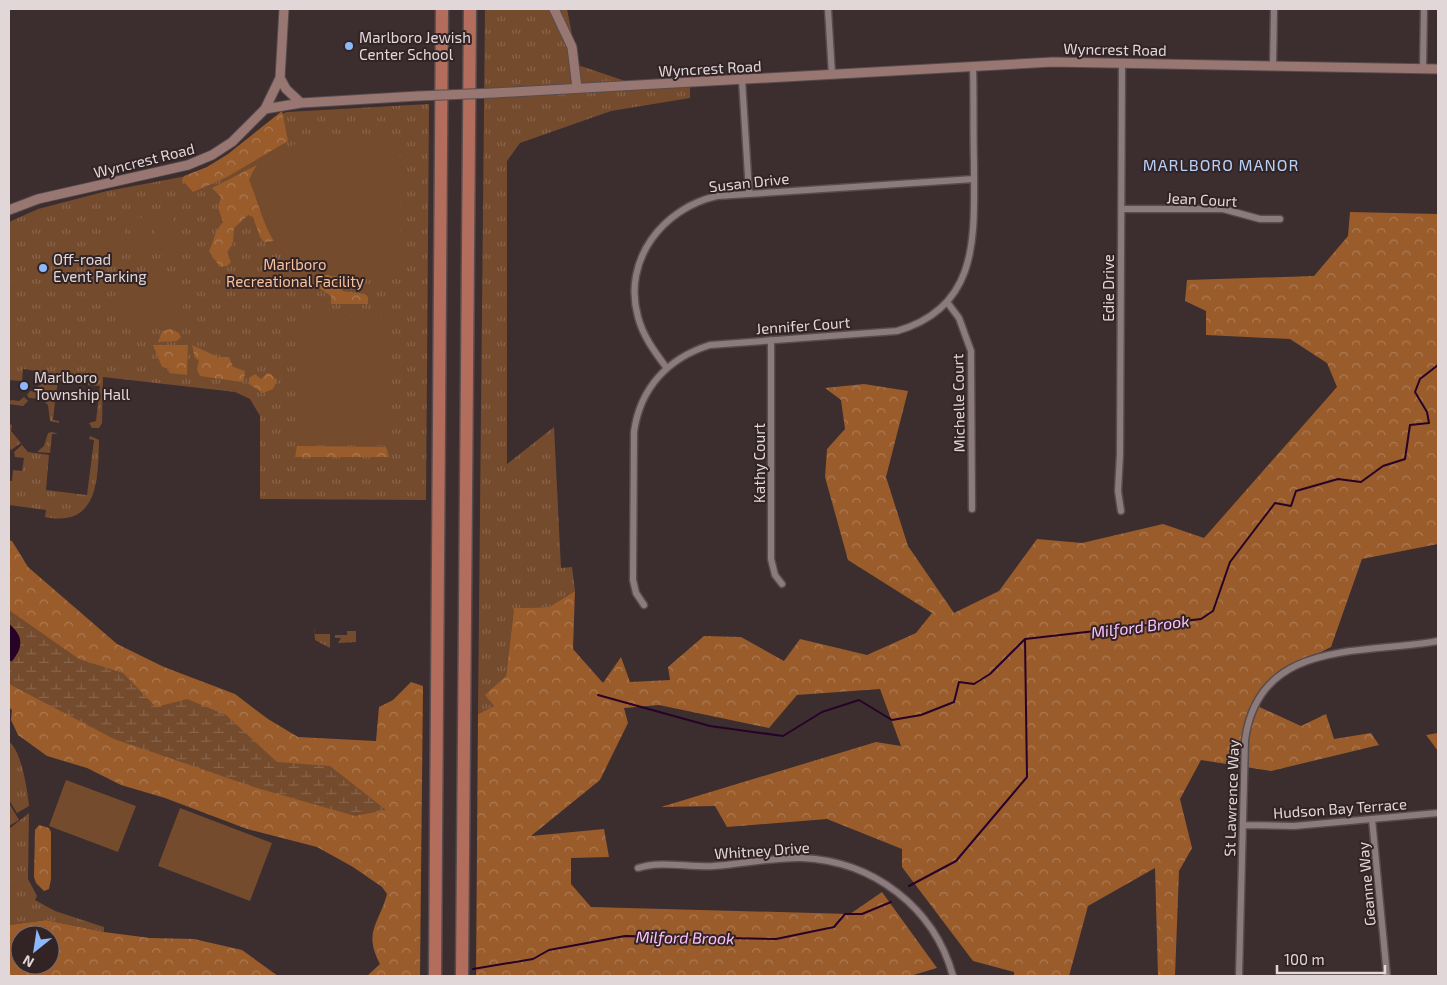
<svg xmlns="http://www.w3.org/2000/svg" width="1447" height="985" viewBox="0 0 1447 985" font-family="'Exo 2',sans-serif">
  <style>
    .grass { fill: url(#grass-tufts) }
    .forest { fill: url(#forest-crowns); fill-rule: evenodd }
    .wetland { fill: url(#wetland-marsh) }
    .pitch { fill: #754b2d }
    .water { fill: #270328 }
    .lines { fill: none; stroke-linecap: round; stroke-linejoin: round }
    .stream { stroke: #270328; stroke-width: 2 }
    .street-casing { stroke: #584b4d; stroke-width: 9 }
    .secondary-casing { stroke: #584b4d; stroke-width: 11 }
    .highway-casing { stroke: #584b4d; stroke-width: 15 }
    .street { stroke: #8c7b7c; stroke-width: 6 }
    .secondary { stroke: #987772; stroke-width: 9 }
    .highway { stroke: #b36d5c; stroke-width: 12 }
    .secondary-bridge-casing { stroke: #584b4d; stroke-width: 11; stroke-linecap: butt }
    .secondary-bridge { stroke: #987772; stroke-width: 9 }
    .poi-dot { fill: #8db9fc; stroke: #322325; stroke-width: 2 }
    .labels { text-anchor: middle; dominant-baseline: central; stroke-width: 4; stroke-linejoin: round; paint-order: stroke }
    .poi-label { font-size: 15px; fill: #e1d7d8; stroke: #322325; text-anchor: start }
    .street-label { font-size: 15px; fill: #e1d7d8; stroke: #322325 }
    .park-label { font-size: 15px; fill: #f8c29d; stroke: #322325 }
    .neighbourhood-label { font-size: 16px; letter-spacing: 1px; fill: #b7d0f7; stroke: #322325 }
    .water-label { font-size: 16px; font-style: italic; fill: #ffc1ff; stroke: #322325 }
  </style>
  <defs>
    <pattern id="grass-tufts" width="24" height="20" patternUnits="userSpaceOnUse" patternTransform="scale(1.25)"><rect width="24" height="20" fill="#754b2d"/><path d="M3 7l-1-3M5 7V3M7 7l1-3M15 17l-1-3M17 17v-4M19 17l1-3" fill="none" stroke="#88644b"/></pattern>
    <pattern id="forest-crowns" width="20" height="18" patternUnits="userSpaceOnUse" patternTransform="scale(1.25)"><rect width="20" height="18" fill="#9a5c2b"/><path d="M2 6a3 3 0 1 1 6 0M12 15a3 3 0 1 1 6 0" fill="none" stroke="#ac7a53"/></pattern>
    <pattern id="wetland-marsh" width="20" height="14" patternUnits="userSpaceOnUse" patternTransform="scale(1.25)"><rect width="20" height="14" fill="#754b2d"/><path d="M1 5h8M5 5V1M11 12h8M15 12V8" fill="none" stroke="#88644b"/></pattern>
  </defs>
  <rect width="100%" height="100%" fill="#3c2d2f"/>
  <!-- grass -->
  <path class="grass" d="M485,9H567L578,65L637,85L690,82V98L611,111L520,143L507,161V464L554,427L561,568L572,567L575,591L549,607L514,608L506,676L486,695L494,706L478,714Z
    M429,104L426,500L260,499V416L250,399L235,392L103,377L102,423L99,428H92L89,423L96,421L100,386L88,385V375H86V384L77,383V381L75,383L68,382L67,373L66,382L58,381L55,400L29,398L27,395L30,391H32L47,380L37,378V371L23,369L22,381L9,380V222L38,209L107,191L192,175L226,158L278,115L287,112Z
    M24,397L28,401L23,406L9,404L11,400L19,401Z
    M43,400L55,402L53,420L59,421V423L50,421L48,405Z
    M9,424L12,425L11,431L21,443L11,450L9,447Z
    M52,432L58,434H52L50,453L37,452L44,446L48,433Z
    M90,436L99,440C98,478 99,528 45,517L46,510L9,505V481H12L13,470L22,471L24,458L15,457L14,452L22,445L28,452L49,455L46,490L87,495L94,440L89,439Z
    M314,625L315,634H330V648L315,640Z
    M347,631H356V642L338,643L341,638H335V635H347Z
    M9,742C21,749 28,792 29,806L17,813L9,800Z
    M29,813L28,879L37,896L35,900L55,911L104,927V932L46,920L9,925V829Z"/>
  <!-- forest -->
  <path class="forest" d="M282,111L288,141L227,177L193,192L182,180L184,176L207,167L228,154Z
    M257,165L252,173L261,208L274,241L264,242L260,237L253,217L248,215L234,228L233,242L227,253L231,262L227,266L220,267L209,251C216,237 212,235 223,222L218,207L221,197L212,188Z
    M1350,212L1438,214V544L1362,559L1331,647L1273,676L1253,704L1301,726L1326,714L1334,739L1371,733L1379,745L1271,771L1201,760L1180,799L1192,848L1179,871L1175,976H1158L1155,868L1088,906L1069,976H1014V972L973,961L902,867V849L827,819L727,827L715,806L661,807L876,742L901,746L880,689L797,695L769,728L659,705L624,708L628,723L600,780L531,836L604,829L609,857L571,858V884L591,907L850,914L882,892L937,968L910,976H476L478,714L494,706L485,695L506,676L514,608L549,607L575,591L573,649L603,683L621,657L630,682L670,680L668,667L704,636L741,637L784,661L800,639L867,655L916,633L932,613L848,560L825,477L827,449L845,429L841,400L825,388L864,384L908,391L886,477L908,546L954,613L999,591L1037,539L1082,543L1163,524L1204,538L1337,387L1327,363L1290,339L1206,335V311L1185,301L1187,280L1314,276L1348,236Z
    M324,274L344,276L342,291L365,294L368,297V304H331V296L319,288L318,284Z
    M171,329L179,333L181,337L177,341L158,342L162,331Z
    M153,345H188L187,375L169,373L170,369L162,367Z
    M192,345L218,357H229L233,367L245,371L244,380L242,382L200,376L197,370L199,360L195,358Z
    M267,373L271,374L277,381L273,389L263,393L249,384V378L255,374L261,379Z
    M297,446L386,447L389,457H295Z
    M9,540L12,541L28,567L117,644L164,667L235,694L268,719L298,737L376,741L379,707L393,700L411,682L423,686L420,976H367L380,964C363,932 379,924 387,894L382,887L353,867L317,847L247,829L165,798L121,785L87,768L47,756L18,735L11,720L12,710L9,707Z
    M1438,733V751L1426,735Z
    M39,825L49,828L51,832V879L49,889L44,891L36,883L34,877L35,830Z
    M46,920L104,932L150,938L194,939L242,950L278,976H9V925ZM20,935H50V965H20Z"/>
  <!-- wetland -->
  <path class="wetland" d="M9,610L79,659L123,673L156,707L187,699L226,715L277,762L330,766L386,810L355,816L257,788L114,739L9,684Z"/>
  <!-- pitch -->
  <path class="pitch" d="M361,137L383,140L401,157L403,179L400,181V273L396,279C351,278 302,283 274,241C263,225 257,198 249,180C266,140 321,138 358,139Z
    M173,216L176,248L157,250L154,217Z
    M149,217L152,250L132,252L129,219Z
    M124,220L127,252L107,254L104,221Z
    M181,277L184,322L124,327L120,281Z
    M299,316L386,317V445H299Z
    M66,780L136,806L118,852L49,826Z
    M9,803L19,820L9,826Z
    M180,808L272,843L250,901L158,866Z"/>
  <!-- water -->
  <path class="water" d="M9,624C23,635 24,647 12,661H9Z"/>
  <g class="lines">
    <!-- stream -->
    <path class="stream" d="M598,695L710,726L783,736L822,712L859,700L892,720L921,715L954,702L959,682L974,684L990,674L1025,639
      M909,886L956,861L1027,777L1025,639L1201,619L1213,611L1230,562L1275,503L1291,506L1296,491L1338,479L1361,482L1383,466L1405,459L1410,425L1429,423L1427,412L1415,392L1420,379L1438,365
      M473,969L533,959L549,950L625,936L776,939L834,927L845,914H862L891,902"/>
    <!-- street casing -->
    <g class="street-casing">
      <path id="street" d="M828,9L832,75
        M1273,66L1274,9
        M1423,69L1424,9
        M742,80L749,192
        M1122,209H1223L1260,219H1280
        M947,302L959,318L971,351L972,509
        M771,340V559L775,575L782,584
        M666,367C654,351 643,336 638,317C622,260 663,208 717,196L974,179
        M1121,511L1118,491L1120,454L1122,64
        M644,605L636,593L633,580L634,432C640,388 668,358 710,345L897,331C981,307 974,234 974,163C973,131 974,99 973,67
        M1372,819L1387,976
        M1243,825L1294,826L1438,813
        M638,868C662,860 689,868 714,866C743,864 773,857 802,858C873,861 934,907 953,976
        M1239,976L1245,740C1259,638 1362,655 1438,641"/>
    </g>
    <!-- secondary casing -->
    <g class="secondary-casing">
      <path id="secondary" d="M554,9L572,47L577,88
        M280,78L286,89L301,103
        M494,93L1053,62L1438,69
        M265,109L280,78L284,9
        M9,210L38,199L188,165L212,155L232,142L265,109L301,103L418,96"/>
    </g>
    <!-- highway casing -->
    <g class="highway-casing">
      <path id="highway" d="M435,976L442,9
        M462,976L470,9"/>
    </g>
    <!-- street -->
    <use href="#street" class="street"/>
    <!-- secondary -->
    <use href="#secondary" class="secondary"/>
    <!-- highway -->
    <use href="#highway" class="highway"/>
    <!-- secondary-bridge casing -->
    <g class="secondary-bridge-casing">
      <path id="secondary-bridge" d="M418,96L494,93"/>
    </g>
    <!-- secondary-bridge -->
    <use href="#secondary-bridge" class="secondary-bridge"/>
  </g>
  <!-- markers -->
  <g class="poi-dot">
    <circle cx="349" cy="46" r="5"/>
    <circle cx="43" cy="268" r="5"/>
    <circle cx="24" cy="386" r="5"/>
  </g>
  <g class="labels">
    <!-- poi labels -->
    <g class="poi-label">
      <text x="359" y="37">Marlboro Jewish<tspan x="359" dy="17">Center School</tspan></text>
      <text x="53" y="259">Off-road<tspan x="53" dy="17">Event Parking</tspan></text>
      <text x="34" y="377">Marlboro<tspan x="34" dy="17">Township Hall</tspan></text>
    </g>
    <!-- street labels -->
    <g class="street-label">
      <text transform="translate(1115 49) rotate(1)">Wyncrest Road</text>
      <text transform="translate(710 68) rotate(-3)">Wyncrest Road</text>
      <text transform="translate(144 160) rotate(-14)">Wyncrest Road</text>
      <text transform="translate(749 182) rotate(-6)">Susan Drive</text>
      <text transform="translate(1202 199) rotate(3)">Jean Court</text>
      <text transform="translate(1108 288) rotate(-90)">Edie Drive</text>
      <text transform="translate(803 325) rotate(-4)">Jennifer Court</text>
      <text transform="translate(958 403) rotate(-91)">Michelle Court</text>
      <text transform="translate(759 463) rotate(-90)">Kathy Court</text>
      <text transform="translate(1231 798) rotate(-88)">St Lawrence Way</text>
      <text transform="translate(1340 808) rotate(-4)">Hudson Bay Terrace</text>
      <text transform="translate(762 850) rotate(-4)">Whitney Drive</text>
      <text transform="translate(1366 884) rotate(-95)">Geanne Way</text>
    </g>
    <!-- park labels -->
    <g class="park-label">
      <text x="295" y="264">Marlboro<tspan x="295" dy="17">Recreational Facility</tspan></text>
    </g>
    <!-- neighbourhood labels -->
    <g class="neighbourhood-label">
      <text x="1221" y="164">MARLBORO MANOR</text>
    </g>
    <!-- water labels -->
    <g class="water-label">
      <text transform="translate(1140 626) rotate(-7)">Milford Brook</text>
      <text transform="translate(685 937) rotate(1)">Milford Brook</text>
    </g>
  </g>
  <!-- border -->
  <rect width="1447" height="985" fill="none" stroke="#e1d7d8" stroke-width="20"/>
  <!-- north arrow -->
  <g transform="translate(35 950) rotate(210)"><circle r="24" fill="#322325" stroke="#786b6d"/>
  <path d="M0-4L9 19L0 12L-9 19Z" fill="#8db9fc"/>
  <text y="-8" font-size="14" font-weight="bold" text-anchor="middle" fill="#e1d7d8">N</text>
  </g>
  <!-- scale -->
  <path d="M1277 965v8h108v-8" fill="none" stroke="#e1d7d8" stroke-width="2.5"/>
  <text x="1284" y="965" font-size="15" fill="#e1d7d8" stroke="#322325" stroke-width="4" paint-order="stroke">100 m</text>
</svg>
